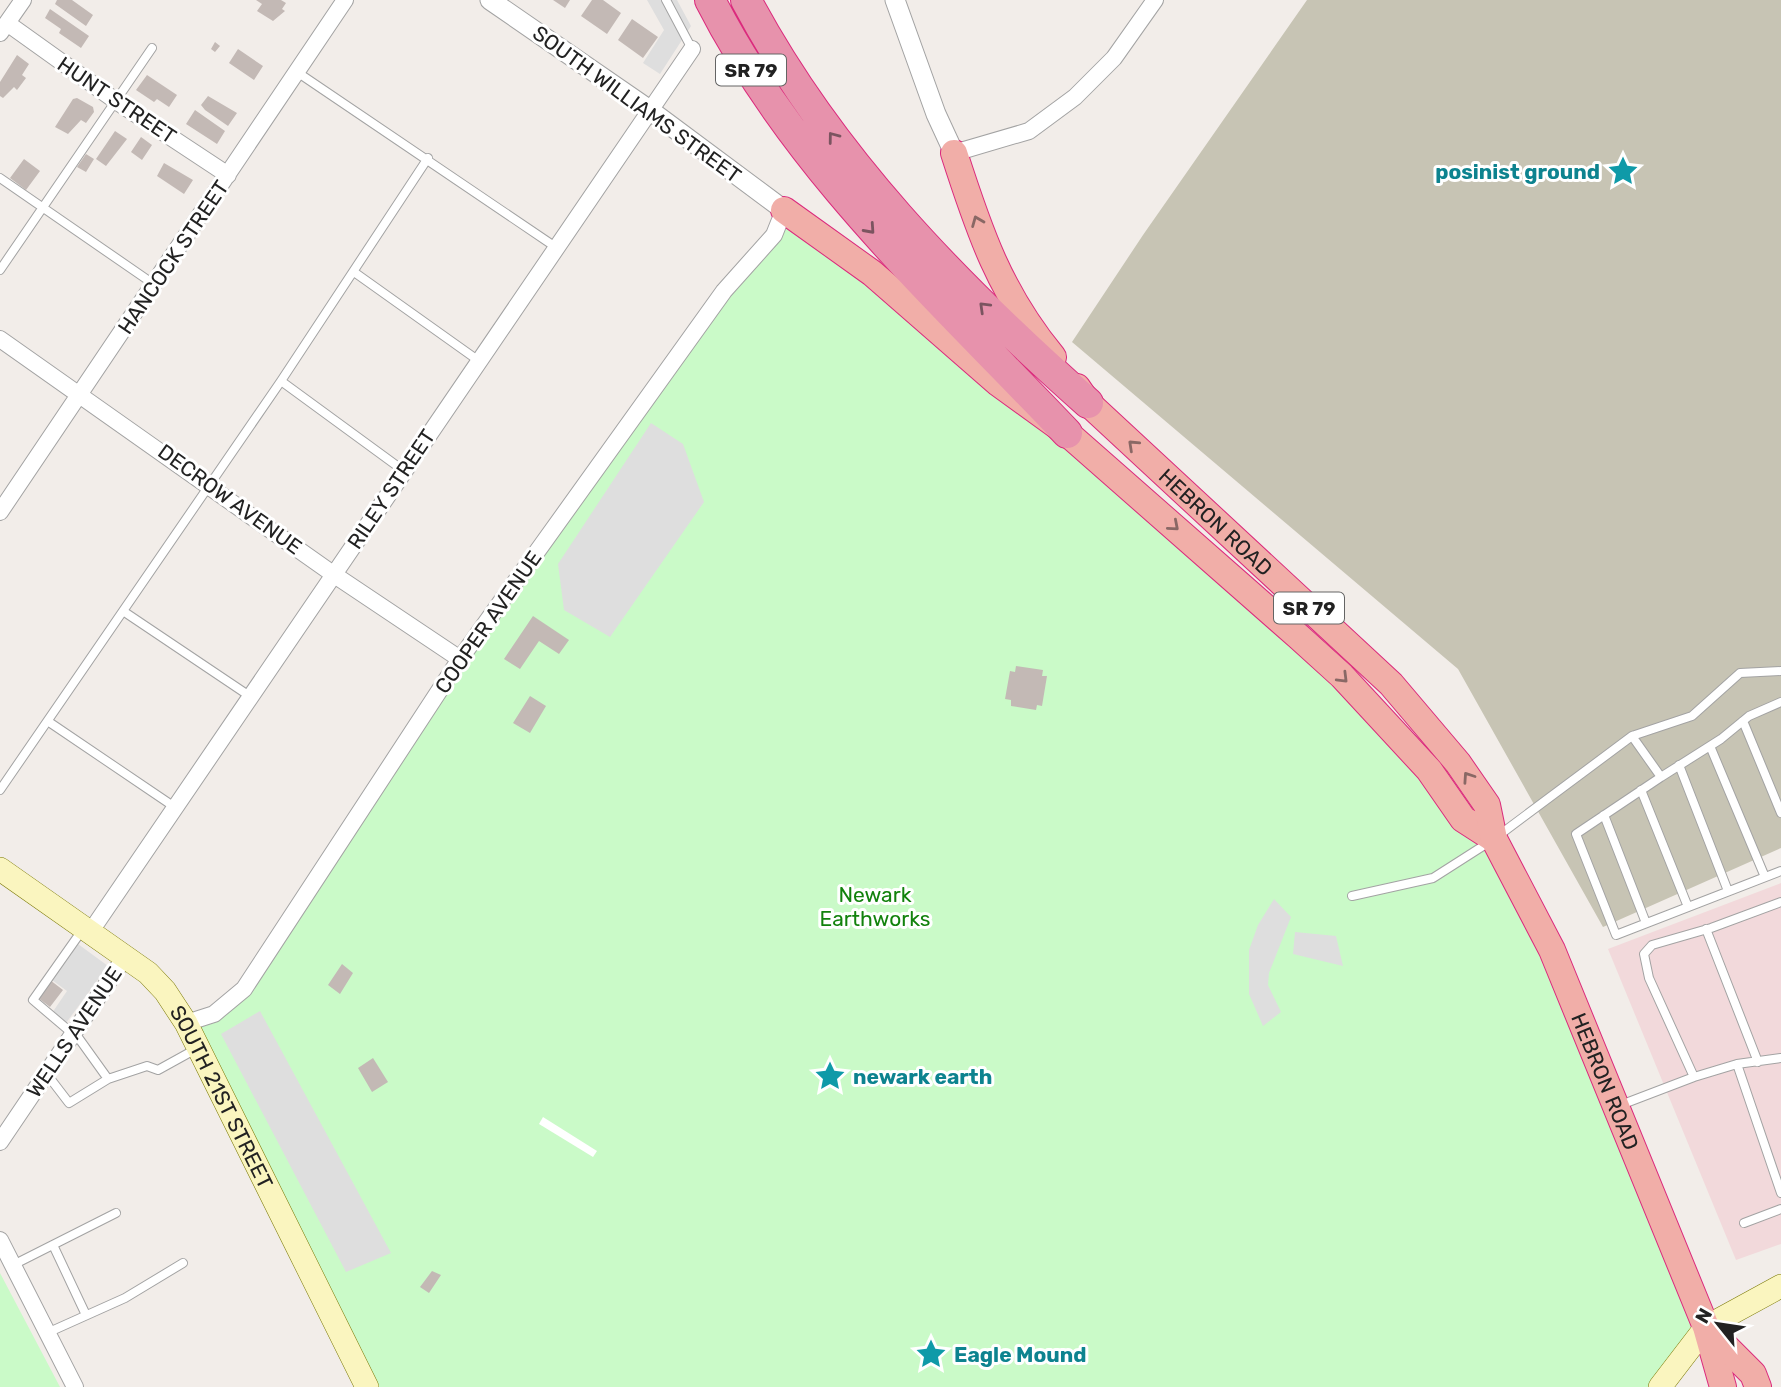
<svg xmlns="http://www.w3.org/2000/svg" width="1781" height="1387" viewBox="0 0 1781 1387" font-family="Rubik,sans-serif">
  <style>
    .commercial { fill: #f2d9db }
    .construction { fill: #c7c4b4 }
    .park { fill: #cafac8 }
    .parking { fill: #dedede }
    .pier { fill: #fff }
    .building { fill: #c3b9b5 }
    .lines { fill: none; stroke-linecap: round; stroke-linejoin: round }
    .service-casing { stroke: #a3a3a3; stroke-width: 10 }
    .minor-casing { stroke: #a3a3a3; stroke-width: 18 }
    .tertiary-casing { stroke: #a3a3a3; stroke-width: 21 }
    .secondary-casing { stroke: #7b7906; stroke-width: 24 }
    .trunk-casing { stroke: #db2a7d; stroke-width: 28 }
    .motorway-casing { stroke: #db2a7d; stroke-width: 32 }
    .service { stroke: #fff; stroke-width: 8 }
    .minor { stroke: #fff; stroke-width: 16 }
    .tertiary { stroke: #fff; stroke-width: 19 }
    .secondary { stroke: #faf5bf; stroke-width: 23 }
    .trunk { stroke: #f1aea8; stroke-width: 26 }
    .motorway { stroke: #e792ac; stroke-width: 30 }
    .oneway { stroke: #7b5460 }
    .oneway2 { stroke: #8a6865 }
    .labels { text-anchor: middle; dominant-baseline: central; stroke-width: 6; stroke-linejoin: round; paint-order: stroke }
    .shield { fill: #fff; stroke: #646464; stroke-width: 2 }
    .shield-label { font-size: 19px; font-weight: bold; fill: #222 }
    .street-label { font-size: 21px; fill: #222; stroke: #fff }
    .culture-label { font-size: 21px; font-weight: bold; fill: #0d838f; stroke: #fff; text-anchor: start }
    .park-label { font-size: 21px; fill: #12820d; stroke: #fff }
  </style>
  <rect width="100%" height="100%" fill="#f2ede9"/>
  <!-- commercial -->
  <path class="commercial" d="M1781,883V1244L1736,1260L1608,949Z"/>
  <!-- construction -->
  <path class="construction" d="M1307,0H1781V848L1603,927L1458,669L1072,342L1143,235Z"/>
  <!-- park -->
  <path class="park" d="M784,210L1342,676L1494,839L1706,1327L1660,1387H369L186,1023L244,989L460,659Z
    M0,1273L60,1387H0Z"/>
  <!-- parking -->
  <path class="parking" d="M647,0H677L691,26L660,74L643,63L664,30Z
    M651,423L683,444L704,502L610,637L564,610L558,564Z
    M1274,899L1291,917L1269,973L1268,985L1281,1012L1263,1026L1249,994V950L1258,925Z
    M1295,932L1336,936L1343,966L1293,954Z
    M78,944L108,966L66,1023L52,1013L67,991L52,980Z
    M260,1011L391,1253L346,1272L221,1034Z"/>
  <!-- pier -->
  <path class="pier" d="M543,1117L597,1151L593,1157L539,1124Z"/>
  <!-- building -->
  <path class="building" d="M57,0H72L93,15L86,26L55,4Z
    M256,0H281L286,3L282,9L285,11L273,21L257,11L262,4Z
    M553,0H570L565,8Z
    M592,0H603L621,13L607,34L581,16Z
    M50,9L89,36L81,48L59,33L61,29L45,18Z
    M632,19L658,37L643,58L618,40Z
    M215,42L220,46L215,52L211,49Z
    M238,49L263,66L254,80L229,63Z
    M17,55L29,64L22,75L26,78L17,90L14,87L3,98L0,96V82Z
    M147,75L177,95L169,107L157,99L154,102L136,90Z
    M208,96L237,113L228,126L205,110L201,105Z
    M77,98L93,107L94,112L86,123L81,120L68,134L55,127L73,99Z
    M195,110L225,131L217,144L186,124Z
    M115,131L127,139L106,166L96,159Z
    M141,137L152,145L142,160L131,152Z
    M86,154L94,159L86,172L77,167Z
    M24,159L40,171L26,190L10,178Z
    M164,163L193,180L184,194L157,176Z
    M533,616L569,640L559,654L539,641L520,669L504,659Z
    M1016,666L1043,670L1042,676H1047L1042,706L1037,705L1036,710L1011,706V700L1005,699L1010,671L1015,672Z
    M530,696L546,706L530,733L513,723Z
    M342,964L353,973L340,994L328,985Z
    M50,980L63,990L50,1007L37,997Z
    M373,1058L388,1082L372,1092L358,1068Z
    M432,1271L441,1275L429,1293L420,1287Z"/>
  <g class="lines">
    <!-- service casing -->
    <g class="service-casing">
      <path id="service" d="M666,0L692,49
        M297,72L557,248
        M0,178L155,285
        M0,270L152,48
        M354,272L479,361
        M281,381L404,471
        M123,611L251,697
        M1743,721L1781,813
        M49,722L176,808
        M1632,736L1661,777L1576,834L1616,935L1781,871
        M1710,746L1765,877
        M1679,765L1728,891
        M1661,777L1721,739L1749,716L1781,702
        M0,790L281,381L428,158
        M1641,790L1688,907
        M1604,815L1646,923
        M1352,896L1433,878L1494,839L1632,736L1692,716L1740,673L1781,671
        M1706,929L1758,1062
        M75,1033L108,1079L147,1066L158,1070L196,1049
        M73,1034L33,1000L83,929
        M1737,1064L1781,1058
        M46,1073L69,1103L108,1079
        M1694,1077L1737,1064L1781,1193
        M1618,1106L1694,1077L1649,978L1644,954L1652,945L1711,928L1781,902
        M1744,1223L1781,1209
        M53,1245L86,1315
        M13,1265L116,1213
        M47,1333L125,1298L183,1263"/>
    </g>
    <!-- minor casing -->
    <g class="minor-casing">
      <path id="minor" d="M7,23L116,101L228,175
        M0,33L23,0
        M954,153L1029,131L1075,97L1114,58L1155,0
        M0,339L333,574L460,659
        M0,512L345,0
        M91,931L692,49
        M186,1023L214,1014L244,989L460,659L724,291L774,235L784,210
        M0,1142L125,957
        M0,1240L75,1387"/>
    </g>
    <!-- tertiary casing -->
    <g class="tertiary-casing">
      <path id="tertiary" d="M490,0L651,111L784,210
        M895,0L936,114L954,153"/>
    </g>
    <!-- secondary casing -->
    <g class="secondary-casing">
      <g id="secondary">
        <path id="s1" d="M0,869L148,973L165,991L186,1023L367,1387"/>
        <path d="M1660,1387L1706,1327L1781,1286"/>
      </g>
    </g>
    <!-- trunk casing -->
    <g class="trunk-casing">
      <g id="trunk">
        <path d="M954,153C979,231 1000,293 1053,357"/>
        <path d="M784,210L872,273L998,383L1067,433L1299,637L1342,676L1429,770L1463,819L1494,839"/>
        <path id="s2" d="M1077,387L1088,403L1391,684L1458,763L1487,805L1494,839L1552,950L1706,1327L1723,1387"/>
        <path d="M1707,1328L1753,1374L1758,1387"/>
      </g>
    </g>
    <!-- motorway casing -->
    <g class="motorway-casing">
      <path id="motorway" d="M710,0C796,169 938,297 1067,433
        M746,0C830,158 955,285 1088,403"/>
    </g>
    <!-- service -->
    <use href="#service" class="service"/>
    <!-- minor -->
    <use href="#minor" class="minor"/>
    <!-- tertiary -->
    <use href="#tertiary" class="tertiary"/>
    <!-- secondary -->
    <use href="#secondary" class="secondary"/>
    <!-- trunk -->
    <use href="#trunk" class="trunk"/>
    <!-- motorway -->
    <use href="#motorway" class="motorway"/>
  </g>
  <!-- one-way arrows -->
  <defs><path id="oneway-chevron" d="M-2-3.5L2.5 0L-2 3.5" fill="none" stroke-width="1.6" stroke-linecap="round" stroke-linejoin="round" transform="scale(1.75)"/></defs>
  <g class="oneway">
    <use href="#oneway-chevron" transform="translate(833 137) rotate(-127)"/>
    <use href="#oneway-chevron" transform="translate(870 229) rotate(48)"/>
    <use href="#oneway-chevron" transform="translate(984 307) rotate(-136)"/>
  </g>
  <g class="oneway2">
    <use href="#oneway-chevron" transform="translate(977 221) rotate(-112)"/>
    <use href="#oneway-chevron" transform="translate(1133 445) rotate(-137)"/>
    <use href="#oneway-chevron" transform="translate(1174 526) rotate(41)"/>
    <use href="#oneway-chevron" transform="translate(1343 678) rotate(45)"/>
    <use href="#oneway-chevron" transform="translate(1468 777) rotate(-124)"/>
  </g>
  <!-- icons -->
  <defs>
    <g id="sight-bare" transform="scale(2.415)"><path d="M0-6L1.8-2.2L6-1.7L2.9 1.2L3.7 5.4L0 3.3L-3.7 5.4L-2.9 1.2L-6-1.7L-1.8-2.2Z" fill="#0f9aa8" stroke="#fff" stroke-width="2.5" paint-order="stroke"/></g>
  </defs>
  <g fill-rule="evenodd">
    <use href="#sight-bare" x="1623" y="171"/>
    <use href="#sight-bare" x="830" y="1076"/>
    <use href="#sight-bare" x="931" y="1354"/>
  </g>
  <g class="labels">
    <!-- shield labels -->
    <g class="shield">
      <rect x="716" y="54.5" width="70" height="31" rx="5"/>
      <rect x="1274" y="592.5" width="70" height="31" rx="5"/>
    </g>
    <g class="shield-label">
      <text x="751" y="70">SR 79</text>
      <text x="1309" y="608">SR 79</text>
    </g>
    <!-- street labels -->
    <g class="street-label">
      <text transform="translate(117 100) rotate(34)">HUNT STREET</text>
      <text transform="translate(637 104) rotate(36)">SOUTH WILLIAMS STREET</text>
      <text transform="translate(173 257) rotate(-56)">HANCOCK STREET</text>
      <text transform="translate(391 489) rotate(-56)">RILEY STREET</text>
      <text transform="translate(230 499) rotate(36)">DECROW AVENUE</text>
      <text stroke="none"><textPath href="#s2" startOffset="194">HEBRON ROAD</textPath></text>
      <text transform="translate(488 622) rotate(-55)">COOPER AVENUE</text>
      <text transform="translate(74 1032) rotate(-56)">WELLS AVENUE</text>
      <text stroke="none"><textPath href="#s2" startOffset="889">HEBRON ROAD</textPath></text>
      <text stroke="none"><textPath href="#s1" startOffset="326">SOUTH 21ST STREET</textPath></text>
    </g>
    <!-- culture labels -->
    <g class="culture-label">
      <text x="1600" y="171" text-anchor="end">posinist ground</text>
      <text x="853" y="1076">newark earth</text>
      <text x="954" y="1354">Eagle Mound</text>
    </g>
    <!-- park labels -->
    <g class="park-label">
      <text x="875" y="894">Newark<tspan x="875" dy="24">Earthworks</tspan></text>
    </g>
  </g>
  <!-- north arrow -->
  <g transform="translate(1718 1324) rotate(300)" stroke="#ffffff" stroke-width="5" paint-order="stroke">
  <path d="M0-5L12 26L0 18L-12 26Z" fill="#222222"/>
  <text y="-10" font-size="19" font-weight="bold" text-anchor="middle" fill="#222222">N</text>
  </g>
</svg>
